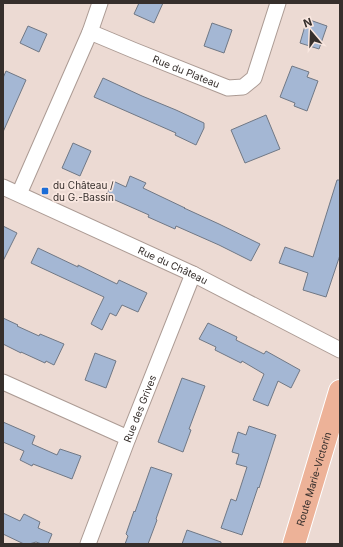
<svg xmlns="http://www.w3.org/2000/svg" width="343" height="547" viewBox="0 0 343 547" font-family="Inter,sans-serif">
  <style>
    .building { fill: #a4b7d4; stroke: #707885 }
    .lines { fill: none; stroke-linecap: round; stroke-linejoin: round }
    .street-casing { stroke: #ac9b94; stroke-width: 17 }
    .primary-casing { stroke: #fff; stroke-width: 24 }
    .street { stroke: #fff; stroke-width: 15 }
    .primary { stroke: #edb298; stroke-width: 22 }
    .poi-dot { fill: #1c6dd7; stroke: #f9e7e0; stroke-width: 1.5 }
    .labels { text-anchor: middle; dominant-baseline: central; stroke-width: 3.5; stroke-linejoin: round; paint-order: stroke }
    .street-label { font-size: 10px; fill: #362f2c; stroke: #f9e7e0 }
    .poi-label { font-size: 10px; fill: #362f2c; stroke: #f9e7e0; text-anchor: start }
  </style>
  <rect width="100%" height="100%" fill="#ecdad3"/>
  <!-- building -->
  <path class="building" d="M139,3H163L154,23L134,14Z
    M307,19L327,26L319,49L300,43Z
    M212,23L232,30L224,53L204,46Z
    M28,26L47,34L39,52L20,43Z
    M292,66L309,72L307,77L318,81L307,111L294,106L295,103L280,97Z
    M6,71L26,80L3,132V78Z
    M103,78L142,96L176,110L204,123V128L196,145L175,135L176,133L94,97Z
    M266,115L280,149L245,163L231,130Z
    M73,143L91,151L80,176L62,168Z
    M130,176L146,183L143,188L185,208H184L219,224L260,244L251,261L219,245L176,226L175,229L148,217L149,215L106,196L113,181L126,187Z
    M337,180H340V255L326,297L303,290L308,273L279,263L285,247L313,257Z
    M3,226L17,233L3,261Z
    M38,248L78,267V265L117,284L119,280L147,293L138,312L122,305L116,316L110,313L102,330L91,324L104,297L31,263Z
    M3,318L18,325L17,326L39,336L40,334L64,344L54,365L46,361L45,363L21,352V353L3,344Z
    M208,323L237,337L236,340L264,354L266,351L300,370L291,388L278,381L268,406L253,400L264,374L242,361L241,363L215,350L216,347L199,339Z
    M95,353L116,361L106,388L85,380Z
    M182,378L205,386L189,429L191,430L183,452L158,442Z
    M3,422L35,436L32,444L57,455L60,449L81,456L72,479L33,464L32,466L20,460L24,451L3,442Z
    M249,426L276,435L259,488L258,487L242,535L221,528L231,499L236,501L247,467L236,464L239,454L232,452L238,432L246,435Z
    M151,467L172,474L156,519L157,520L148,544H125L128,536L126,534L134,511L135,512Z
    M3,513L20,521L24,514L40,522L38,528L52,534L48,544H42L36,542L29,544H24L3,534Z
    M187,530L221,542V544H182Z"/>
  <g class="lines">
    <!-- street casing -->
    <g class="street-casing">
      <g id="street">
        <path id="s1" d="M90,32L133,50L228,88L243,87L254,78L278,3"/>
        <path id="s2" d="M3,187L193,274L340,350"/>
        <path d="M19,194L90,32L100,3"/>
        <path d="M3,382L128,438"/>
        <path id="s3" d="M88,544L128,438L193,274"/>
      </g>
    </g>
    <!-- primary casing -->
    <g class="primary-casing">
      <g id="primary">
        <path id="s4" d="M294,544L340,391"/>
      </g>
    </g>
    <!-- street -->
    <use href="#street" class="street"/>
    <!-- primary -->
    <use href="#primary" class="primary"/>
  </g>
  <!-- markers -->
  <rect class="poi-dot" x="41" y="187" width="8" height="8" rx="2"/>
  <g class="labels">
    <!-- street labels -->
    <g class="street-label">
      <text stroke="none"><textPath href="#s1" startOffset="104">Rue du Plateau</textPath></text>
      <text stroke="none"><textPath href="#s2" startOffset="187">Rue du Château</textPath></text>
      <text stroke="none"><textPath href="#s3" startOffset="145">Rue des Grives</textPath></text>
      <text stroke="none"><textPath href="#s4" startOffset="68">Route Marie-Victorin</textPath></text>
    </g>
    <!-- poi labels -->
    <g class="poi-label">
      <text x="53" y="185">du Château /<tspan x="53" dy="12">du G.-Bassin</tspan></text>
    </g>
  </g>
  <!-- border -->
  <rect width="343" height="547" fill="none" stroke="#362f2c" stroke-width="8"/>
  <!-- north arrow -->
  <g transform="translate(311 32) rotate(341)" stroke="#f9e7e0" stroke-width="3" paint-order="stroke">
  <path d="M0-3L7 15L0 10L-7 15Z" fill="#362f2c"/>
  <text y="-6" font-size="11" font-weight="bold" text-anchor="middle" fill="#362f2c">N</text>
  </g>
</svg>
